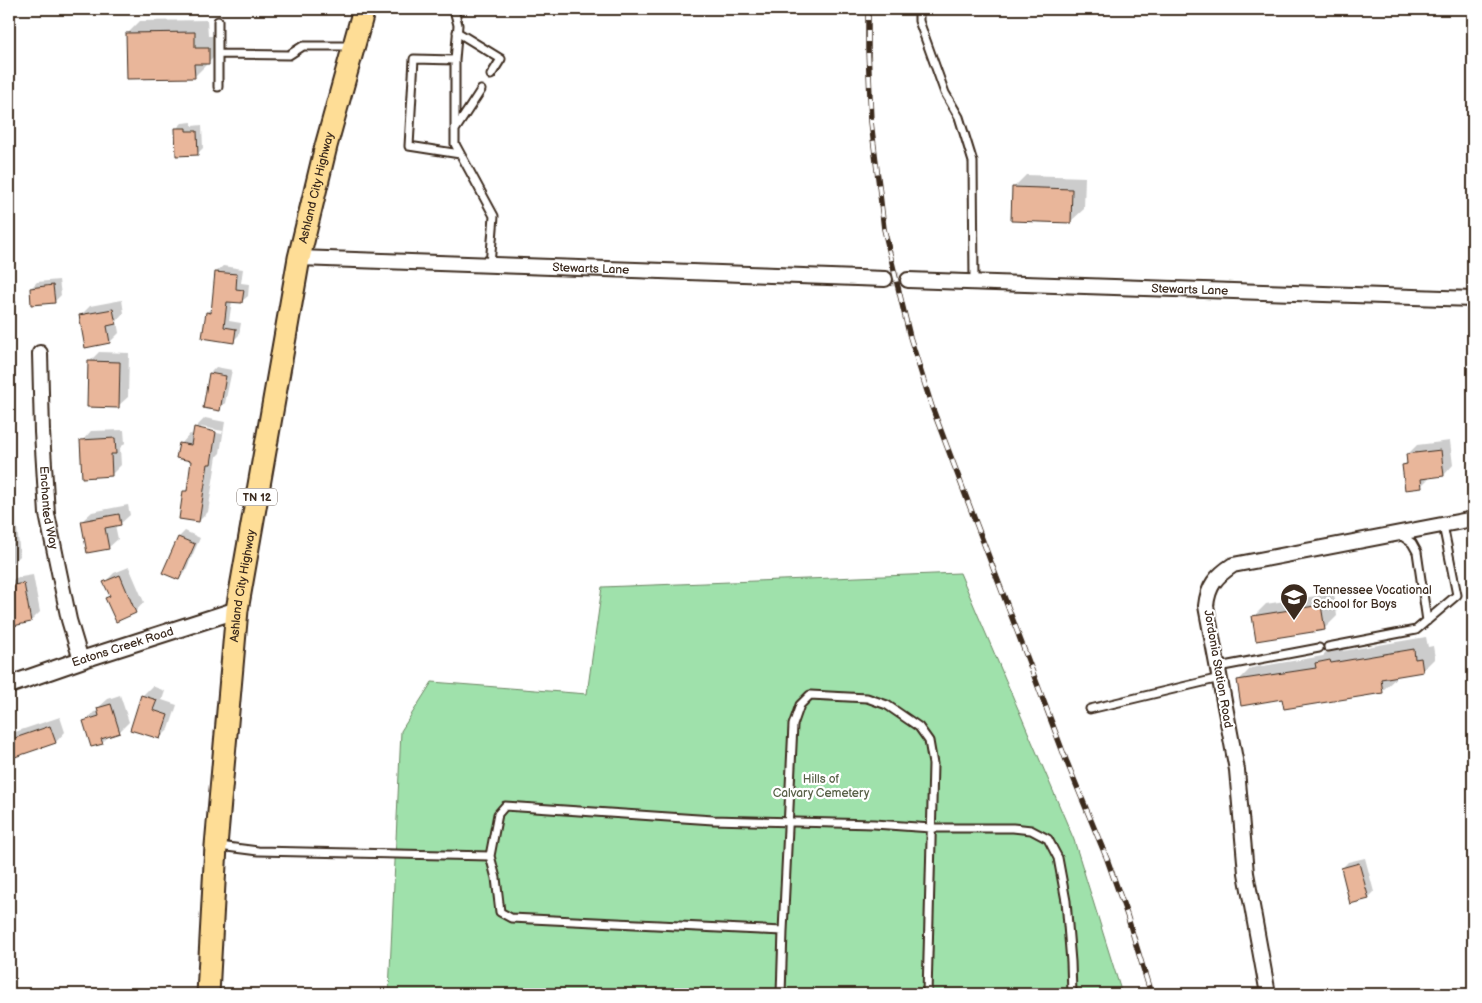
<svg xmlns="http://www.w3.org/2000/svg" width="1482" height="1003" viewBox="0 0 1482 1003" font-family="'Balsamiq Sans',sans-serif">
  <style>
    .green { fill: #9fe1ab; stroke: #6d8664 }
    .shadow { fill: #0003; fill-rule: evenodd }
    .building { fill: #e9b69a; stroke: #3b2a1e }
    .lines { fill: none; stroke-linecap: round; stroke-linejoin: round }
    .minor-tunnel { stroke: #d8d4d2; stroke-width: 14; stroke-dasharray: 14 7; stroke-linecap: butt }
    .service-casing { stroke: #3b2a1e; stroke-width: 11 }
    .minor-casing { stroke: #3b2a1e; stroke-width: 18 }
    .tertiary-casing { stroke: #3b2a1e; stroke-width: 20 }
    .primary-casing { stroke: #3b2a1e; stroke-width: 25 }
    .service { stroke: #fff; stroke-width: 7 }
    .minor { stroke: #fff; stroke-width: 14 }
    .tertiary { stroke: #fff; stroke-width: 16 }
    .primary { stroke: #fedd96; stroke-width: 21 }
    .rail-casing { stroke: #3b2a1e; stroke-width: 5.5 }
    .rail { stroke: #fff; stroke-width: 4; stroke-dasharray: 11; stroke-linecap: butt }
    .labels { text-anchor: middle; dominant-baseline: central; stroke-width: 4.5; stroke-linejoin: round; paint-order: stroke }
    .shield { fill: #fff; stroke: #766a62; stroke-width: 1 }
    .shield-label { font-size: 11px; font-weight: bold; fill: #3b2a1e }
    .street-label { font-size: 12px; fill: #3b2a1e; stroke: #fff }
    .poi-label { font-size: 12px; fill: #3b2a1e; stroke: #fff; text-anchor: start }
    .park-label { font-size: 12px; fill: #596148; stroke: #fff }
  </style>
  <rect width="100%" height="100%" fill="#fff"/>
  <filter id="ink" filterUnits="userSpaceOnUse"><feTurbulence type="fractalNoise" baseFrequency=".02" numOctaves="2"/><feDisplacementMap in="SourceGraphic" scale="10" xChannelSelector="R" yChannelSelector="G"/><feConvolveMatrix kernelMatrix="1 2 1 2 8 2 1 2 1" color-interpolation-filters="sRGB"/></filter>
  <g filter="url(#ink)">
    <!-- green -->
    <path class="green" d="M960,573L1074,840L1122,994H446L389,992L401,731L432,682L587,694L602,587Z"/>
    <!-- shadow -->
    <path class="shadow" d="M207,20L208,36H221V50L194,77L128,33L140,21Z
      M192,122V126L202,125L203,148L197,154L176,129L182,123Z
      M1026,175L1085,177L1084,209L1071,221L1013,188Z
      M223,266L243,269L241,283L249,284L248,296L241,302L232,301L229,321L241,323L239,335L233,341L207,312L212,307L216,272Z
      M59,280L61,295L54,302L31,288L37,282Z
      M9,296L17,302L9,313Z
      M122,300L124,313L117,321L119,333L110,342L81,315L90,306Z
      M99,352L129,353L128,397L118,406L89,362Z
      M216,367L232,370L225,403L219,409L210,373Z
      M205,418L225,422L220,453L217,456L208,512L199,521L184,492L189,487L193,460L181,444L190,434L194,435L195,428ZM201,427L223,431L222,434L201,430Z
      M124,430L125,443L120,448L121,465L111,475L82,441L91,431Z
      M1450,441L1453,465L1444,475L1431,476L1421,486L1404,465L1408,461L1407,455L1417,445Z
      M9,463H12V476L9,479Z
      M128,505L130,515L120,524L115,525L118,539L108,548L82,521L92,512Z
      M16,518L20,556L14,562L9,563V519Z
      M185,531L200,538L185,572L179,579V537Z
      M129,567L144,602L135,612L107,598L110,595L105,582L114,573Z
      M33,575L40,612L31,621L9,625V585L15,578Z
      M1334,593L1337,616L1325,628L1253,617L1266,604Z
      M1426,637L1428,647L1433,646L1435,658L1422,671L1394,675L1395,679L1382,691L1284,698L1238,681L1251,668L1323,656L1329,650L1343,648V651Z
      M152,686L165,691L162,700L177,705L169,729L160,738L142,696Z
      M120,695L129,722L119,732L110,735L102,743L85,722L94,712L99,711L98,708L108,699Z
      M60,717L65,732L56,742L9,758V734Z
      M1365,858L1374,892L1368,898L1342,868L1348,862Z"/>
    <!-- building -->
    <path class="building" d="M195,32V48H209V64H194L195,78L127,79L126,33Z
      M175,128H186V131H197L198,155L176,156Z
      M1012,187L1072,189L1071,223L1011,221Z
      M215,272L237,274L236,289L244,290L242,303L227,302L224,327L236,329L234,343L202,338L206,312L211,313Z
      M53,285L55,303L31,305L30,288Z
      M113,309L116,324L107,326L110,343L85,348L79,315Z
      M88,361L120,362L119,408L87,407Z
      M209,373L226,376L220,411L203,408Z
      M194,427L216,432L211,464H208L199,522L179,519L183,491H187L191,461L176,458L179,443L191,445Z
      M115,438L116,454H111L112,476L82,478L80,440Z
      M1441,450L1444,476L1421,479L1422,488L1405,490L1402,465L1407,464L1406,454Z
      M119,514L121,525L105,528L109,549L87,553L81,521Z
      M178,537L195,544L179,580L162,573Z
      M120,575L136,613L116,622L105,598L110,596L103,582Z
      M24,583L31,622L9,627V586Z
      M1321,605L1325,630L1256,641L1252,616Z
      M1414,649L1415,659L1421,658L1423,672L1381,679L1383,693L1284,709L1282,699L1241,706L1237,680L1316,668L1315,663L1330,660L1331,663Z
      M141,695L157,700L153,710L168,715L160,739L130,730Z
      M111,704L120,733L101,739L103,744L91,747L83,721L99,716L97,708Z
      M50,726L56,743L9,759V740Z
      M1359,863L1369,899L1350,904L1341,868Z"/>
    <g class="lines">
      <!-- minor-tunnel -->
      <path class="minor-tunnel" d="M885,279L908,280"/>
      <!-- service casing -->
      <g class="service-casing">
        <path id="service" d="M450,9L454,10L458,25L455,60V144L494,216L490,265
          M919,9V21L945,93L959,117L973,162L974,281
          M457,32L501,59L491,75
          M218,54L289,55L303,46H350
          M455,60L414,59L409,146L460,154
          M218,87V21
          M455,130L481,90
          M1399,534L1412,543L1417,552L1427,621
          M1328,647L1416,630L1457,595L1443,525
          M1218,667L1319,648
          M1090,709L1220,678
          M219,846L258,851L490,856L496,878L500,912L511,918L783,931L781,994
          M490,856L498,814L505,806L713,820L874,824L931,828H1013L1031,830L1048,839L1058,858L1066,901L1071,962L1072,994
          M783,931L793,725L800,705L810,695L867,698L887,705L919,727L929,741L933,764L927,994"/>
      </g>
      <!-- minor casing -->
      <g class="minor-casing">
        <g id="minor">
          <path id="s1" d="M299,258L885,279"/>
          <path id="s2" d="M908,280L1473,299"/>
          <path id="s3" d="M40,353L42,432L47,514L69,620L81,660"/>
          <path d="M1268,994L1246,873L1237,770L1206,606C1208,586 1216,576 1233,565L1473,519"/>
        </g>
      </g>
      <!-- tertiary casing -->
      <g class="tertiary-casing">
        <g id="tertiary">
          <path id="s4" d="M9,685L81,660L237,610"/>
        </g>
      </g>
      <!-- primary casing -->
      <g class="primary-casing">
        <g id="primary">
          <path id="s5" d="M208,994L216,846L237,610L299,258L326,146L364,9"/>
        </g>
      </g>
      <!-- service -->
      <use href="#service" class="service"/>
      <!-- minor -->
      <use href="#minor" class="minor"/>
      <!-- tertiary -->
      <use href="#tertiary" class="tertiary"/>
      <!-- primary -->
      <use href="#primary" class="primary"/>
      <!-- rail casing -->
      <g class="rail-casing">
        <path id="rail" d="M868,9V49L871,122L880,194L884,229L910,337L932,407L1066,760L1107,859L1127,915L1151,994"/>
      </g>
      <!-- rail -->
      <use href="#rail" class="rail"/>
    </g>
  </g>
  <!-- icons -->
  <defs>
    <g id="school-pin" transform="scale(1.4375)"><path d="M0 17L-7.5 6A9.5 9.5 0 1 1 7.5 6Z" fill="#3b2a1e" stroke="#fff"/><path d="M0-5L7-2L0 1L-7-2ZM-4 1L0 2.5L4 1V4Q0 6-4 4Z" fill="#fff"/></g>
  </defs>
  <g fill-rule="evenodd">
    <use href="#school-pin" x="1294" y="597"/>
  </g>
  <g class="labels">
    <!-- shield labels -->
    <rect class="shield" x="237" y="488.5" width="40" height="17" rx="4"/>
    <g class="shield-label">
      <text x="257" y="497">TN 12</text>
    </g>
    <!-- street labels -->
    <g class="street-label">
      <text stroke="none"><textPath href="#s5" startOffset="815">Ashland City Highway</textPath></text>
      <text stroke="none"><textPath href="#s1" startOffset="292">Stewarts Lane</textPath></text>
      <text stroke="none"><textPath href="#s2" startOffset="282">Stewarts Lane</textPath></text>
      <text stroke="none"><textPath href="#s3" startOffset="155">Enchanted Way</textPath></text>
      <text stroke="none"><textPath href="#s5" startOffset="410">Ashland City Highway</textPath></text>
      <text stroke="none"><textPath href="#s4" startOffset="120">Eatons Creek Road</textPath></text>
      <text transform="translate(1218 669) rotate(80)">Jordonia Station Road</text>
    </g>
    <!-- poi labels -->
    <g class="poi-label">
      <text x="1313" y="590">Tennessee Vocational<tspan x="1313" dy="14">School for Boys</tspan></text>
    </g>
    <!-- park labels -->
    <g class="park-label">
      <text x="821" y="779">Hills of<tspan x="821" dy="14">Calvary Cemetery</tspan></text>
    </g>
  </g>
  <!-- margin -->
  <rect width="1482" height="1003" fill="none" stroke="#fff" stroke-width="30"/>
  <rect x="15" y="15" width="1452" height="973" fill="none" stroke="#3b2a1e" stroke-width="2" filter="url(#ink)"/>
</svg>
